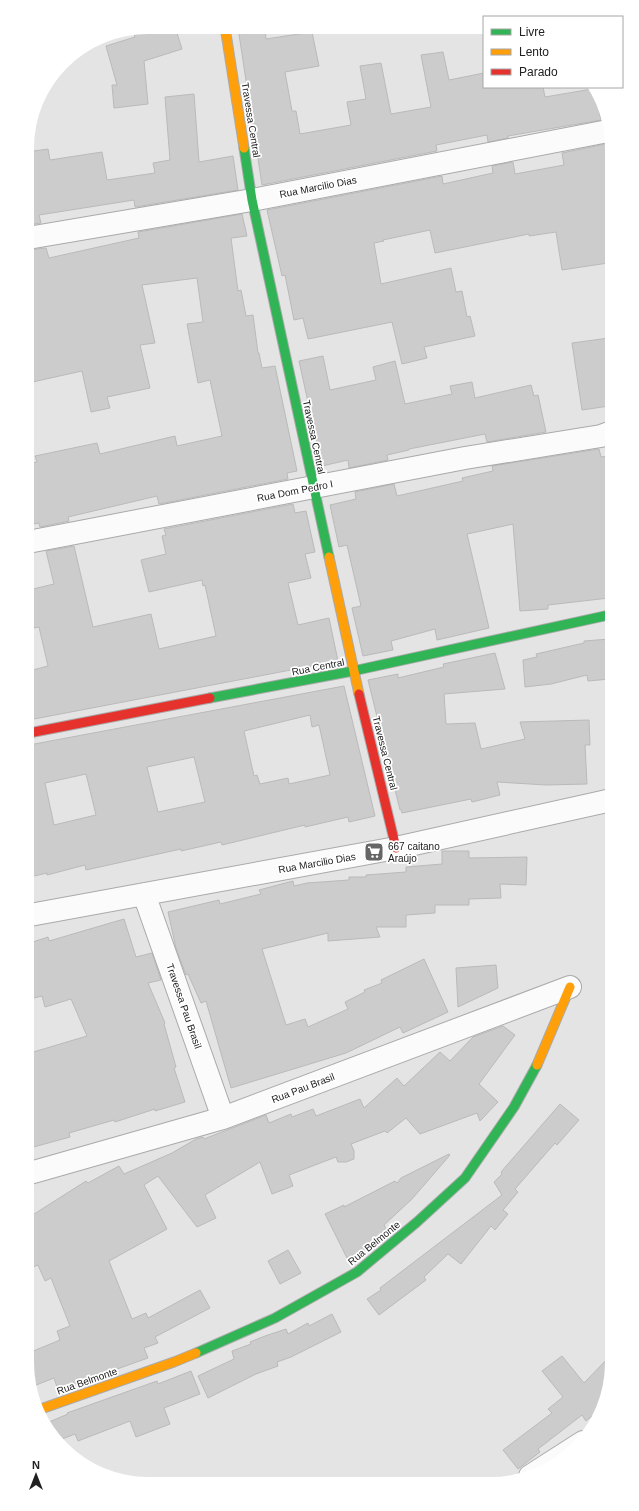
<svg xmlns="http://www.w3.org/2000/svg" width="639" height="1511" viewBox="0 0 639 1511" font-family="Helvetica,sans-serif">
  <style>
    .building { fill: #cccccd; stroke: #bababb; fill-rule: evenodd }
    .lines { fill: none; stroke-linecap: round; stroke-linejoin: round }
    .street-casing { stroke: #aaaaab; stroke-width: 24 }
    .fast-casing { stroke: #aaaaab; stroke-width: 11 }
    .slow-casing { stroke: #aaaaab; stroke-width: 11 }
    .jam-casing { stroke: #aaaaab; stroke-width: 11 }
    .street { stroke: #fbfbfb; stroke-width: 22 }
    .fast { stroke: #30b455; stroke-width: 9 }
    .slow { stroke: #ff9f0a; stroke-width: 9 }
    .jam { stroke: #e5322d; stroke-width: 9 }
    .labels { text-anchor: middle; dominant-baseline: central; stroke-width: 3.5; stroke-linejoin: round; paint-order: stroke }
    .street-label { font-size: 10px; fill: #212122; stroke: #fff }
    .poi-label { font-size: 10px; fill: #212122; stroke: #fff; text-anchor: start }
  </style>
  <rect width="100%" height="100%" fill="#e4e4e4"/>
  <!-- building -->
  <path class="building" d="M148,27H175L182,49L144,61L148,104L114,108L112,85H117L106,46L135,37L133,30Z
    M238,28H265L266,39L312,32L319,66L285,72L292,111H296L300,134L351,125L347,102L366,99L360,66L381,63L391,114L431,107L421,55L443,52L449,80L484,73V87H543L545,97L592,89L596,96L601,120L508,136V138L488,142L487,135L436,145L437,151L262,185Z
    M194,94L199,162L233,156L238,190L135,207L134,200L39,215L41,223L28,225L27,152L48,149L50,160L102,152L107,180L155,173L153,163L170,160L165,97Z
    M606,144L608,156V263L562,270L556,232L529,236V234L435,253L430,230L383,240L384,241L374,243L381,284L451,268L456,292L462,291L467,317L470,316L475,336L424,347L427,358L402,364L392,322L308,339L303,318L294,320L285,275L282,276L267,210L442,176L443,184L493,173L492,166L513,162L515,174L564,165L562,153Z
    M242,214L247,236L231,238L238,291L241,290L246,316L253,315L258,353H259L262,368L275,366L297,471L287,473L288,479L159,504L157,496L68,517L69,521L40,527L39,523L28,525V464L37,462L35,456L97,443L100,454L175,436L177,446L222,436L210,380L198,383L187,324L203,322L197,278L142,285L155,343L140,345L150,388L107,397L110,408L91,412L82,371L28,383V250L46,248L49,258L139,238L138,232Z
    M609,338V406L582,410L572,343Z
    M323,356L330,390L376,380L373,367L395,361L405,404L452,394L450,386L472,382L475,398L531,385L534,396L538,395L546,432L487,442L485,434L409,449V450L387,455L388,460L349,468L348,460L322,466L299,361Z
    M599,449L601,457L609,456V598L548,605V609L520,611L513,524L472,533L467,534L489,628L437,640L435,629L391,641L393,650L363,656L352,608L361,606L347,545L339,547L330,505L356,499L355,492L394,484L397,496L463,481L462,478L493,471L492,466Z
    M293,504L295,513L306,511L315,552L305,554L311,578L288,583L298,625L329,618L338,661L29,720V671L48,666L39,627L34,628L29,607V590L54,584L46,551L74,546L93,627L151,614L159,649L216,636L205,585L203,586L202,580L149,592L141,560L166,554L162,536L166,535L164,529Z
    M610,639V679L588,681L587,675L551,684L525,687L523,660L537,657L536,654L584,643V641Z
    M495,653L505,689L444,694L446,724L475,723L481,749L525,739L520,722L589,720L590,745H585L587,784L546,785L497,782L500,795L472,802L471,799L402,813L401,809L400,810L368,680L398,674V678L444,667L443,664Z
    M344,686L375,816L349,822L348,817L305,827V825L222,845L221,842L181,851V849L86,870L85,865L47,875V873L30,877L29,745ZM310,715L312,727L319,725L330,775L289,784L288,778L260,784L257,775L254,776L244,731ZM194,757L205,802L158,812L147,767ZM86,774L96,815L54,825L45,783Z
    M442,851H469V858L527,857L526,885L500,884L501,898L469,899V905H435V913L406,915V927H376L380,937L328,941V933L262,949L286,1025L305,1019L308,1027L348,1009L345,1002L365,992L364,990L382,983L381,980L424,959L448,1012L403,1033L400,1027L346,1053L231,1088L206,1001L201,1003L188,974L186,975L176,948L168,912L219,900L220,904L261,894L259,890L293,881L294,886L307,883L349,880V877H366V875L406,872V867L442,864Z
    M124,919L136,957L152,953L161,980L148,983L165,1023L164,1024L176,1067L174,1068L185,1102L155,1111V1109L115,1122L114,1120L69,1133L70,1137L30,1148V1053L87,1036L71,999L45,1007L42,996L30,999V943L48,937L49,941Z
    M496,965L498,988L458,1007L456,968Z
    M503,1026L515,1035L479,1084L498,1102L480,1121L477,1113L420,1134L406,1118L387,1133L385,1131L351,1144L354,1151V1159L346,1162H338L336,1157L289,1175L293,1186L272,1194L260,1162L205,1195L216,1218L197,1227L158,1176L144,1185L167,1229L109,1261L132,1319L146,1313L148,1318L200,1290L210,1308L155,1337L158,1343L144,1348L148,1358L58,1390L54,1378L31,1387V1352L60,1340L57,1331L70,1326L51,1278L45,1281L38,1265L31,1268V1216L86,1181L88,1183L119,1166L124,1174L172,1153L196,1139L203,1137L204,1139L266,1115L269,1123L291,1114L292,1117L313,1109L316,1116L360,1099L364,1108L397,1078L404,1086L440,1052L450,1061L473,1037Z
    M560,1104L579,1120L557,1145L555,1143L515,1189L518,1192L503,1210L508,1214L495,1230L491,1226L461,1264L448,1254L424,1277L426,1280L379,1315L367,1299L381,1290L380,1288L502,1195L494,1182L502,1174L501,1172Z
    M449,1154L450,1155L412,1199L384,1225L387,1231L373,1242L365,1246L366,1249L347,1258L325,1214L344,1205V1207L395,1181L397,1183L401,1178Z
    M288,1250L301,1273L280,1284L268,1261Z
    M332,1314L341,1332L291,1357L277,1362L278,1366L256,1374L208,1398L198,1376L234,1359L232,1351L251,1344L250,1342L265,1336L286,1329L288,1334L308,1323L309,1326Z
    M612,1354V1370L603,1407L586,1421L582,1415L538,1449L540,1452L518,1469L503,1450L552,1413L548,1409L563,1397L542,1371L562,1356L584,1383Z
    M191,1371L200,1394L164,1408L170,1424L136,1437L130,1421L78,1441L75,1434L57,1441L56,1439L49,1422L68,1414L67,1413L157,1381L158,1384Z"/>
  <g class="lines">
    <!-- street casing -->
    <g class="street-casing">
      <path id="street" d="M28,238L252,200L608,131
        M28,542L465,458L601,436L609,433
        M144,894L223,1118
        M30,915L396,848L607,801
        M30,1173L223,1118L570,987
        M530,1476L583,1442"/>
    </g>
    <!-- fast casing -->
    <g class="fast-casing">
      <path id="fast" d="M244,148L252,200L329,557
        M210,698L353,671L609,615
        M196,1353L275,1318L357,1272L417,1222L465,1178L514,1107L537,1065"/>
    </g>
    <!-- slow casing -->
    <g class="slow-casing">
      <path id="slow" d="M225,27L244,148
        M329,557L359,694
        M537,1065L570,987
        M38,1410L174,1362L196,1353"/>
    </g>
    <!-- jam casing -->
    <g class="jam-casing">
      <path id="jam" d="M359,694L396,848
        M29,733L210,698"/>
    </g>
    <!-- street -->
    <use href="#street" class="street"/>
    <!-- fast -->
    <use href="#fast" class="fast"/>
    <!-- slow -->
    <use href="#slow" class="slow"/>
    <!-- jam -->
    <use href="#jam" class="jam"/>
  </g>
  <!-- icons -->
  <defs>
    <g id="supermarket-square" transform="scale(1)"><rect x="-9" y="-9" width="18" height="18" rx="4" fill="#656566" stroke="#fff"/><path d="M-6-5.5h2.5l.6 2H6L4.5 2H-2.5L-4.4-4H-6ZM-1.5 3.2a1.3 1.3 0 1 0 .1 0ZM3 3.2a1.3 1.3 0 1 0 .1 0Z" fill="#fff"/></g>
  </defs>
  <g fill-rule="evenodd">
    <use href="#supermarket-square" x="374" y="852"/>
  </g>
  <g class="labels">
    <!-- street labels -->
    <g class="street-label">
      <text transform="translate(251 120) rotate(81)">Travessa Central</text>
      <text transform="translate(318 187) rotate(-11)">Rua Marcilio Dias</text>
      <text transform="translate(314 437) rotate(78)">Travessa Central</text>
      <text transform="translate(295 491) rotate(-11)">Rua Dom Pedro I</text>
      <text transform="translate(318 667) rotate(-11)">Rua Central</text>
      <text transform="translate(385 753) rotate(76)">Travessa Central</text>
      <text transform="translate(317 863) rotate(-10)">Rua Marcilio Dias</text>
      <text transform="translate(184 1006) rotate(71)">Travessa Pau Brasil</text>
      <text transform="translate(303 1088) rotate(-21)">Rua Pau Brasil</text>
      <text transform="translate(374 1243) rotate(-39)">Rua Belmonte</text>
      <text transform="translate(87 1381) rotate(-19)">Rua Belmonte</text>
    </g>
    <!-- poi labels -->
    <g class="poi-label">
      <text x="388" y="846">667 caitano<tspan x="388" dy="12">Araújo</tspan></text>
    </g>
  </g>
  <!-- crop -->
  <path d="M0 0H639V1511H0ZM148 34H491A114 114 0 0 1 605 148V1363A114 114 0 0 1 491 1477H148A114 114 0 0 1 34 1363V148A114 114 0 0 1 148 34Z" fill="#fff" fill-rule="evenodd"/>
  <!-- legend -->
  <rect x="483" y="16" width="140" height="72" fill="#ffffff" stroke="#a6a6a7"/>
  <rect x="491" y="29" width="20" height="6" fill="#30b455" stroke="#a6a6a7"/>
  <text x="519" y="36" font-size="12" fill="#212122">Livre</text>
  <rect x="491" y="49" width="20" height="6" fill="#ff9f0a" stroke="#a6a6a7"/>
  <text x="519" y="56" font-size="12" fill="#212122">Lento</text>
  <rect x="491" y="69" width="20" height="6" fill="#e5322d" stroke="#a6a6a7"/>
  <text x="519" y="76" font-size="12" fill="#212122">Parado</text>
  <!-- north arrow -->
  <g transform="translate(36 1475)" stroke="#ffffff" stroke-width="3" paint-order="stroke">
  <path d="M0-3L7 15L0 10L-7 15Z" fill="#212122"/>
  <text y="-6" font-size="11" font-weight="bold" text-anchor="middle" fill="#212122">N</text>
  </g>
</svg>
